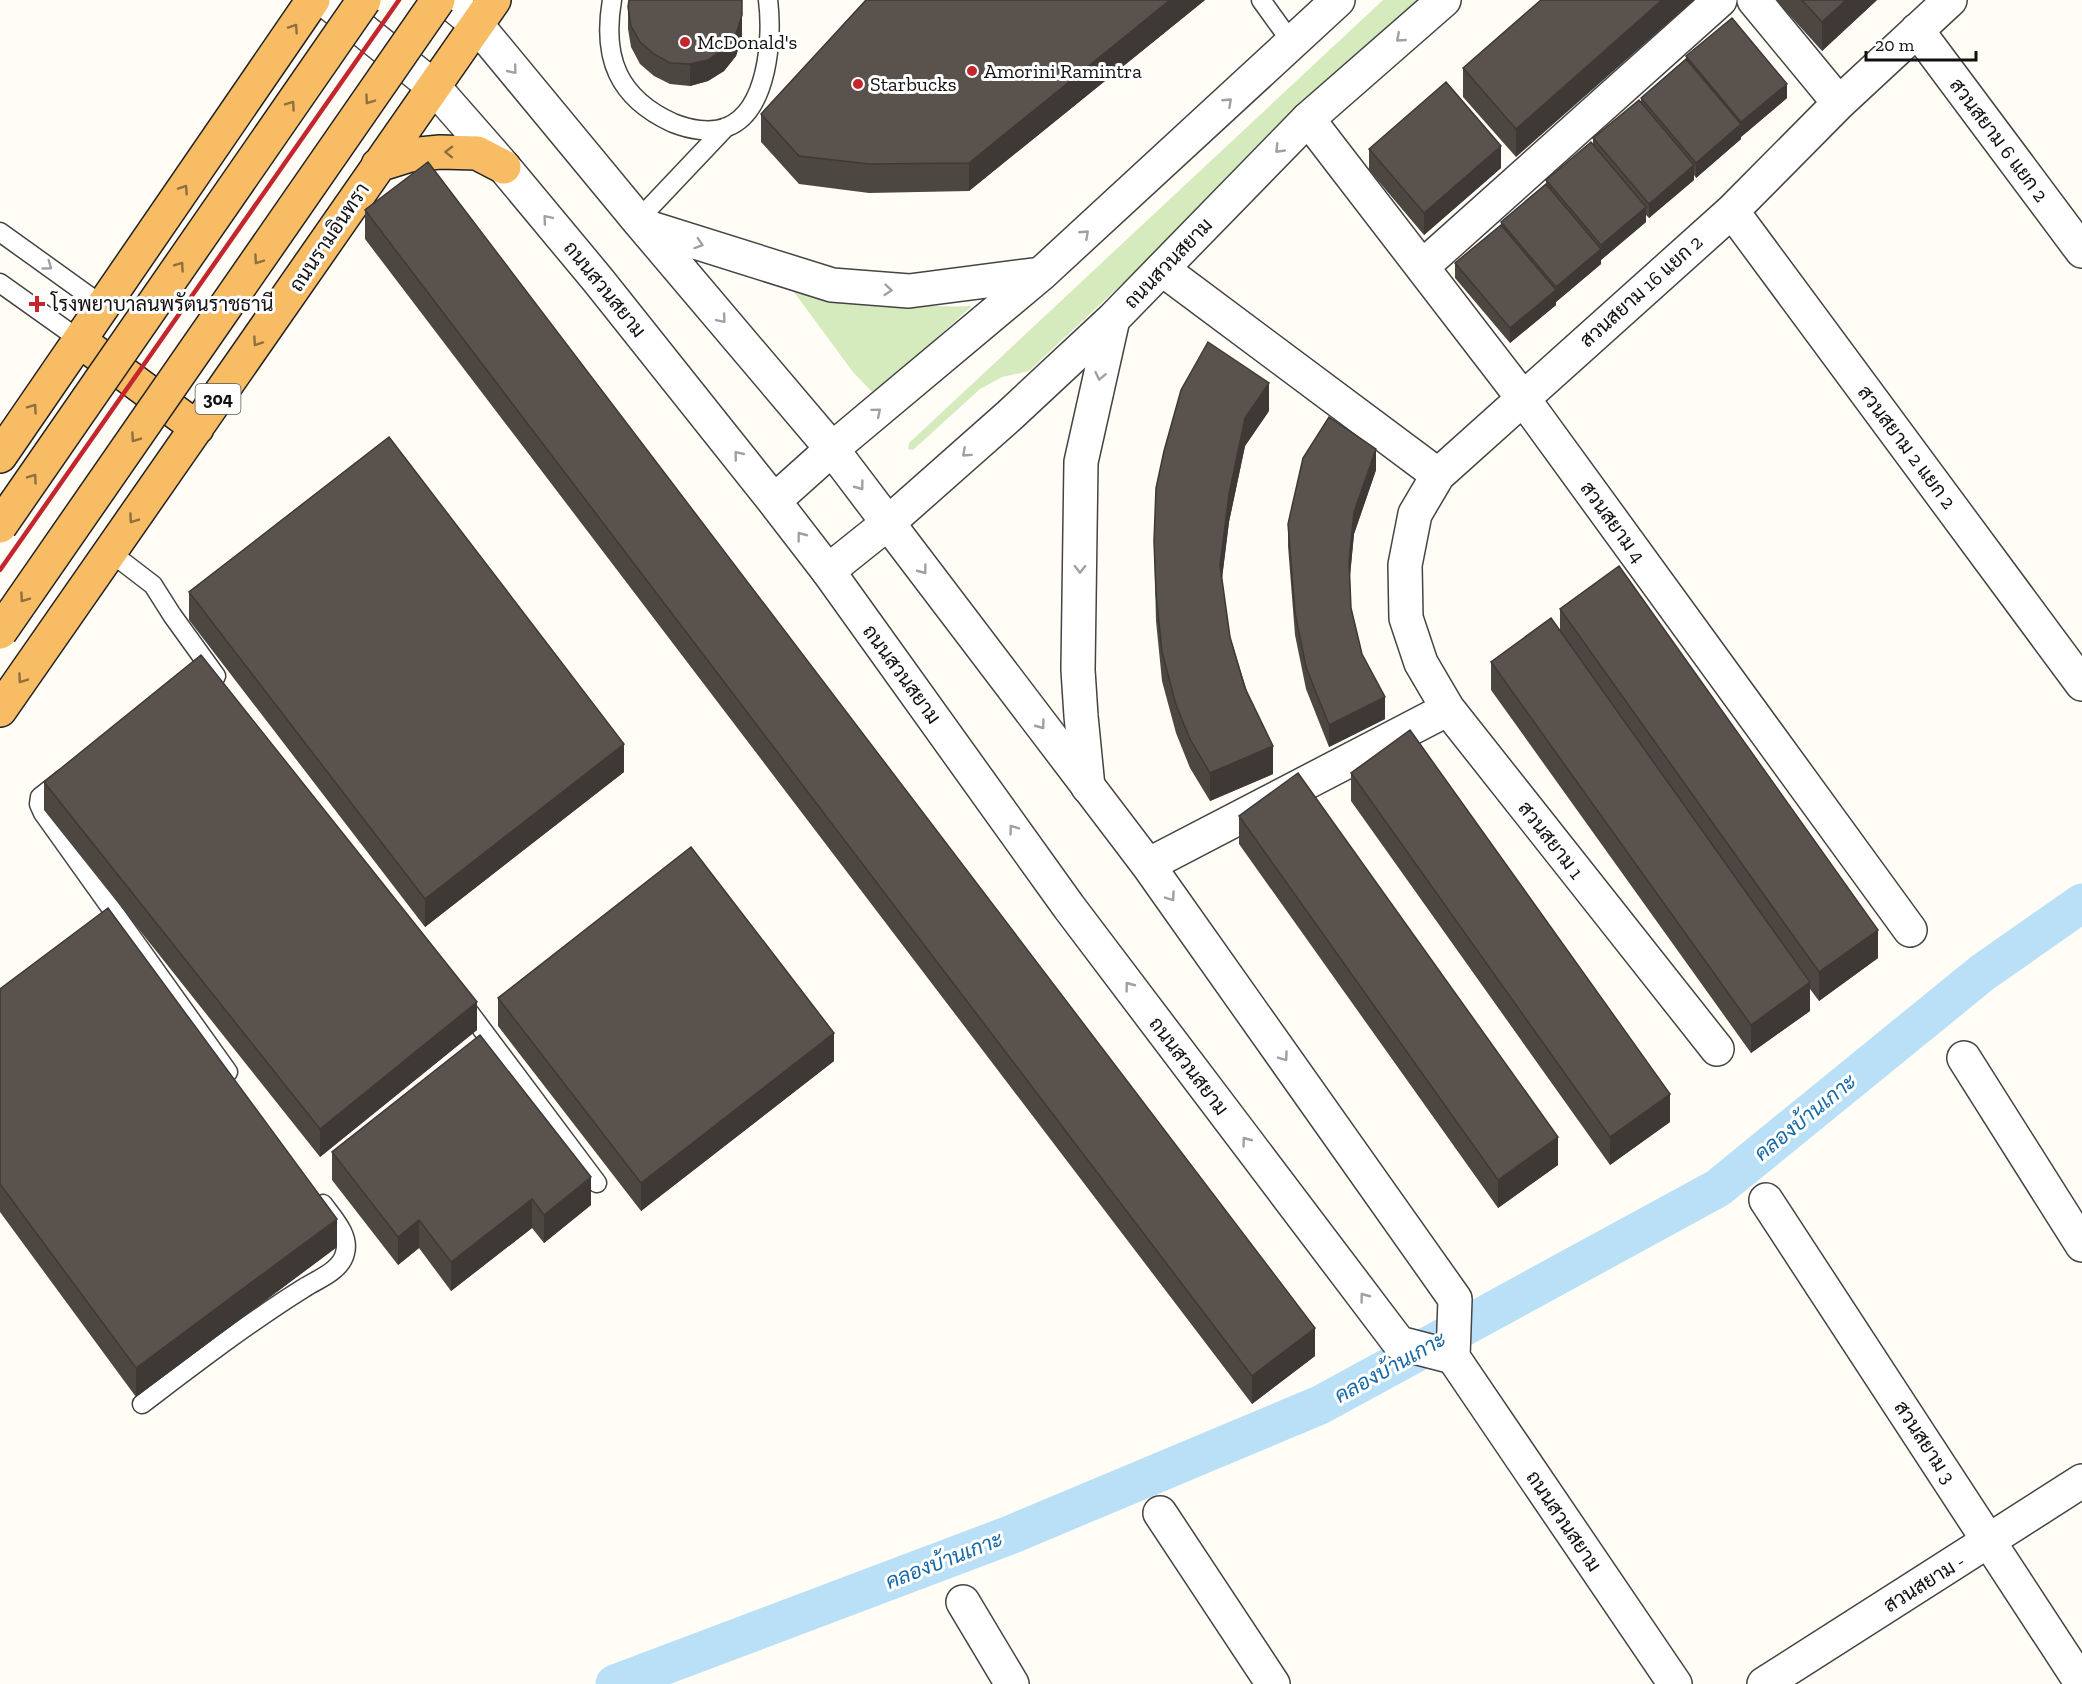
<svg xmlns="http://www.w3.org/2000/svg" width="2082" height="1684" viewBox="0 0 2082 1684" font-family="'Zilla Slab',Sarabun,serif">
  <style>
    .grass { fill: #d5ebbd }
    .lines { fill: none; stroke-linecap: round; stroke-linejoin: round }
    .canal { stroke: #b9e0f7; stroke-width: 39 }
    .service-casing { stroke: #444; stroke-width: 21 }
    .minor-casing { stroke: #444; stroke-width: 36 }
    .tertiary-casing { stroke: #444; stroke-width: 36 }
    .trunk-casing { stroke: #222; stroke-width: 36 }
    .service { stroke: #fff; stroke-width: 18 }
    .minor { stroke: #fff; stroke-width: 33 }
    .tertiary { stroke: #fff; stroke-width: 33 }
    .trunk { stroke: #f7bc64; stroke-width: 33 }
    .rail { stroke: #c4262e; stroke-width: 4.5 }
    .trunk-bridge-casing { stroke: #222; stroke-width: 36; stroke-linecap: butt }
    .trunk-bridge { stroke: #f7bc64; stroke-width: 33 }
    .wall { fill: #4d4742 }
    .shaded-wall { fill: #3f3936 }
    .building { fill: #5a524d; stroke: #3f3936; stroke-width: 1.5 }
    .oneway { stroke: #906f3f }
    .oneway2 { stroke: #a0a0a0 }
    .poi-dot { fill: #c4262e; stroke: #fff; stroke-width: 2 }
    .labels { text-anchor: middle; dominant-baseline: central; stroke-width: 6; stroke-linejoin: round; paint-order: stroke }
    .shield { fill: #fff; stroke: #585858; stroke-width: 1.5 }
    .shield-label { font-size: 18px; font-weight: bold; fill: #111 }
    .poi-label { font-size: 20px; fill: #111; stroke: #fff; text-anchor: start }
    .street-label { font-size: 20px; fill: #111; stroke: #fff }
    .water-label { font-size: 21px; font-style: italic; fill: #1768a6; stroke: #fff }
  </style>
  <rect width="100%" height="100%" fill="#fffdf5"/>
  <!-- grass -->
  <path class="grass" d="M1383,0H1424L1029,371L1002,377L980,389L913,450L908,449L909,443Z
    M791,288C851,297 911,309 972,306L874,394L853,372Z"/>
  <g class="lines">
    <!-- canal -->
    <path class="canal" d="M615,1684L1010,1535L1320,1405L1718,1188L1982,973L2082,903"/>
    <!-- service casing -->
    <g class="service-casing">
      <path id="service" d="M612,0C602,58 618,98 673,123C688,129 710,134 727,127C768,111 773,37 768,0
        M1261,0L1292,43
        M638,220L726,127
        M0,232L103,306
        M0,283L80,340
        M110,552L153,585L172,615L216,676
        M63,779L40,797L39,804L43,813L228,1072
        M463,1004L597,1183
        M142,1404C195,1364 248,1323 304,1288C318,1279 341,1271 345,1253C350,1235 333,1218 323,1204"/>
    </g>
    <!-- minor casing -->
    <g class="minor-casing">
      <path id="minor" d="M1754,0L1839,103
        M1917,30L2082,251
        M1308,119L1522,397L1910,930
        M1732,211L2082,684
        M1422,267L1720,0
        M1162,269L1438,475
        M888,523L1148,865L1455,1299L1453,1357L1675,1684
        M828,571L1069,907L1399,1343L1453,1357
        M1148,865L1448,709
        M1717,1049L1448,709L1421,663L1406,618L1405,565L1415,514L1438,475L1732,211L1839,103L1950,0
        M1964,1058L2082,1245
        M1766,1200L2082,1684
        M1160,1513L1273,1684
        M963,1602L1012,1684
        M1764,1684L2082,1481"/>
    </g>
    <!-- tertiary casing -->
    <g class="tertiary-casing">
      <path id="tertiary" d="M325,0L433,86L504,167L598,280L774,501L828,571L888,523L1010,415L1113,319L1308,119L1444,0
        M447,0L476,24L638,220L832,449L888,523
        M644,226L832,285L909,291L1041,274
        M774,501L832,449L1041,274L1338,0
        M1088,787L1081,716L1078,670L1081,462L1113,319"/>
    </g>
    <!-- trunk casing -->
    <g class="trunk-casing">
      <path id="trunk" d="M378,165L410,155L440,152L477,153L504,167
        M88,347L197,428
        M0,456L313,0
        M0,710L494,0"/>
    </g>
    <!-- service -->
    <use href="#service" class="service"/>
    <!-- minor -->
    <use href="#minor" class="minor"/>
    <!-- tertiary -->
    <use href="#tertiary" class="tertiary"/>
    <!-- trunk -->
    <use href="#trunk" class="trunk"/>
    <!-- rail -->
    <path class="rail" d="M0,570L399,0"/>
    <!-- trunk-bridge casing -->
    <g class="trunk-bridge-casing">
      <path id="trunk-bridge" d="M0,526L364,0
        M0,632L438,0"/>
    </g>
    <!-- trunk-bridge -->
    <use href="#trunk-bridge" class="trunk-bridge"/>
  </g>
  <!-- wall -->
  <path class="wall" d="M866,0H1205L969,191L869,193L799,184L761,142V114Z
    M1541,0L1516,157L1463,97V68Z
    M1776,0H1877L1822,51Z
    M628,7L742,37L736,56L724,71L708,81L690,86L670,84L654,76L640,64L631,47L628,29Z
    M1686,56L1787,98L1741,137V139L1696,178L1694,175V180L1649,218L1646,215V222L1601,260V264L1556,302V305L1510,343L1455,278V263L1501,225V222L1546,184V180L1593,144V138L1641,102V98L1686,59Z
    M1369,149L1501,168L1424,235L1369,170Z
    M365,210L1315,1356L1252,1404L365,239Z
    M1269,411L1245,446L1229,522L1222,579L1230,637L1273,774L1210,801L1190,768L1176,733L1162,681L1156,621L1154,541Z
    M1376,470L1354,534L1350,577L1351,608L1362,654L1385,719L1329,747L1306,689L1295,635L1288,546V524Z
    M189,592L624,772L425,927L189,620Z
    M1560,609L1878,958L1819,1001L1810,989V1011L1751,1053L1491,690V662L1560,631Z
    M1351,773L1670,1122L1610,1165L1351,801Z
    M44,782L477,1030L320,1157L44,810Z
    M1239,816L1558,1165L1498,1208L1239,844Z
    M0,989L337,1247L136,1397L0,1212Z
    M498,998L834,1061L641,1211L498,1026Z
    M332,1152L591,1205L544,1243L532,1228L451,1291L419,1248L398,1265L332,1180Z"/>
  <!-- shaded-wall -->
  <path class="shaded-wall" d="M1170,0H1205L969,191V163Z
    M1662,0H1694L1516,157V129Z
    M1846,0H1877L1822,51V22Z
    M742,15V37L736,56L724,71L708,81L690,86V64Z
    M1787,84V98L1741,137V139L1696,178V163L1741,125V122Z
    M1501,146V168L1424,235V213Z
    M1694,165V180L1649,218V204Z
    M1646,207V222L1601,260V245Z
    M1601,249V264L1556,302V287Z
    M1556,290V305L1510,343V328Z
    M1269,383V411L1245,446L1229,522L1220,593V565L1229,494L1245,418Z
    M1376,449V470L1354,534L1349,584V562L1354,512Z
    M1385,697V719L1329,747V725Z
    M624,744V772L425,927V899Z
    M1273,746V774L1210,801V773Z
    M1878,930V958L1819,1001V972Z
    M1810,982V1011L1751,1053V1025Z
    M477,1002V1030L320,1157V1129Z
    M834,1033V1061L641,1211V1183Z
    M1670,1094V1122L1610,1165V1137Z
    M1558,1137V1165L1498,1208V1180Z
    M591,1177V1205L544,1243V1215Z
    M532,1199V1228L451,1291V1262Z
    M337,1219V1247L136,1397V1368Z
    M419,1220V1248L398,1265V1237Z
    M1315,1328V1356L1252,1404V1376Z"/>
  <!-- building -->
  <path class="building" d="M629,0H742V15L736,34L724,49L708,60L690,64L670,63L654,54L640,42L631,26L628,7Z
    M866,0H1170L969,163L869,164L799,156L761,114Z
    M1541,0H1662L1516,129L1463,68Z
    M1802,0H1846L1822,22Z
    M1732,18L1787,84L1741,122L1686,56Z
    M1686,59L1741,124L1696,163L1641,98Z
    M1446,82L1501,146L1424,213L1369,149Z
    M1639,100L1694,165L1649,204L1593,138Z
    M1591,142L1646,207L1601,245L1546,180Z
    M428,162L1315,1328L1252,1376L365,210Z
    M1546,184L1601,249L1556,287L1501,222Z
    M1501,225L1556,290L1510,328L1455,263Z
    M1208,342L1269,383L1245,418L1229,494L1220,565L1230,637L1245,688L1273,746L1210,773L1190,739L1176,705L1162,652L1156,593L1154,541L1156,488L1164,451L1181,390Z
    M1329,417L1376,449L1354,512L1349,562L1351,608L1362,654L1385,697L1329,725L1306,667L1295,613L1288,524L1303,458Z
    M389,437L624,744L425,899L189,592Z
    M1619,566L1878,930L1819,972L1560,609Z
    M1551,618L1810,982L1751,1025L1491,662Z
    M201,655L477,1002L320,1129L44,782Z
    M1410,730L1670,1094L1610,1137L1351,773Z
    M1298,773L1558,1137L1498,1180L1239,816Z
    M691,847L834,1033L641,1183L498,998Z
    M108,908L337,1219L136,1368L0,1184V989Z
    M480,1035L591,1177L544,1215L532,1199L451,1262L419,1220L398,1237L332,1152Z"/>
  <!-- one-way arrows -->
  <defs><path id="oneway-chevron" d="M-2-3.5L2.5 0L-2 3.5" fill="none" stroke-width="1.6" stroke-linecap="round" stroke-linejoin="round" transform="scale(1.5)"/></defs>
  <g class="oneway">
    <use href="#oneway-chevron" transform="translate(294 28) rotate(-56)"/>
    <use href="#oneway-chevron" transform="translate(369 100) rotate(125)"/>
    <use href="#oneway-chevron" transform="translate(291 105) rotate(-55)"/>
    <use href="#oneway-chevron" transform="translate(449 152) rotate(-179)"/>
    <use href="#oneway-chevron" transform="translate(184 189) rotate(-56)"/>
    <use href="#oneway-chevron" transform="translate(258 260) rotate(125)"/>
    <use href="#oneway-chevron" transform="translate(180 266) rotate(-55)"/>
    <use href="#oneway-chevron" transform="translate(257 342) rotate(124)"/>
    <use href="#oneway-chevron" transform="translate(33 408) rotate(-55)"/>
    <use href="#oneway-chevron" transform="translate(135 438) rotate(125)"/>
    <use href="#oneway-chevron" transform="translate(33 478) rotate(-55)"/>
    <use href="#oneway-chevron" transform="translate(133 519) rotate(125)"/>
    <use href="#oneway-chevron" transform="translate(24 598) rotate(125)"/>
    <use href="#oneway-chevron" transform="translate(22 679) rotate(125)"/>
  </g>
  <g class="oneway2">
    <use href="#oneway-chevron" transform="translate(1400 38) rotate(139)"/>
    <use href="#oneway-chevron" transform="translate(513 70) rotate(51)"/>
    <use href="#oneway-chevron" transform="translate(1228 102) rotate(-43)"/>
    <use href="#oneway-chevron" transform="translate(1279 149) rotate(134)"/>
    <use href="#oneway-chevron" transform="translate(547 219) rotate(-130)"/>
    <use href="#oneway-chevron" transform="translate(1085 234) rotate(-43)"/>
    <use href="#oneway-chevron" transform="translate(699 244) rotate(18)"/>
    <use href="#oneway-chevron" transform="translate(48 266) rotate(36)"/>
    <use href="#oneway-chevron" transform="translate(888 290) rotate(5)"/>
    <use href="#oneway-chevron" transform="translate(722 319) rotate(50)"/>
    <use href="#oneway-chevron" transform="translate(1100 376) rotate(102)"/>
    <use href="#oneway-chevron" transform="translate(877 412) rotate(-40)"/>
    <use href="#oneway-chevron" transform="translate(966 453) rotate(138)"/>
    <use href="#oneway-chevron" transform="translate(738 455) rotate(-129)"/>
    <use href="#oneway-chevron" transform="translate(860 486) rotate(53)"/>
    <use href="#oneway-chevron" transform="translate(801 536) rotate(-127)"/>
    <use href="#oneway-chevron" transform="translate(1080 569) rotate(91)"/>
    <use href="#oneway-chevron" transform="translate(923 570) rotate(53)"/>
    <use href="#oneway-chevron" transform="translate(1041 725) rotate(53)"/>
    <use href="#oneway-chevron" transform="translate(1013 829) rotate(-126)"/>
    <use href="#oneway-chevron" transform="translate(1171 897) rotate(55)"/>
    <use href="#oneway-chevron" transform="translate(1129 986) rotate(-127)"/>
    <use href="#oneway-chevron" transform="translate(1284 1057) rotate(55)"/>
    <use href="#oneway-chevron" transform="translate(1246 1141) rotate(-127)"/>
    <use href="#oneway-chevron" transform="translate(1364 1297) rotate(-127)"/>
  </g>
  <!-- markers -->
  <g class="poi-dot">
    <circle cx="685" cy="42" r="6"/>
    <circle cx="972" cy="71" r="6"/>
    <circle cx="858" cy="84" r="6"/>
    <path d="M34 295h6v6h6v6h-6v6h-6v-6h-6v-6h6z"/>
  </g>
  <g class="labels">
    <!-- shield labels -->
    <rect class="shield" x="195.5" y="384" width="45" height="30" rx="4.5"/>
    <g class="shield-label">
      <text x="218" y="399">304</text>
    </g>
    <!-- poi labels -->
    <g class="poi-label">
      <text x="697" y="42">McDonald's</text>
      <text x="984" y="71">Amorini Ramintra</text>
      <text x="870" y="84">Starbucks</text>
      <text x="51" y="304">โรงพยาบาลนพรัตนราชธานี</text>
    </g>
    <!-- street labels -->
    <g class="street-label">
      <text transform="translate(1999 140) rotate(53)">สวนสยาม 6 แยก 2</text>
      <text transform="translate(329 237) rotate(-56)">ถนนรามอินทรา</text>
      <text transform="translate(1168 263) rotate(-46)">ถนนสวนสยาม</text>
      <text transform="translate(605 289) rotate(51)">ถนนสวนสยาม</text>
      <text transform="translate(1641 291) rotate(-42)">สวนสยาม 16 แยก 2</text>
      <text transform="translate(1907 447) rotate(53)">สวนสยาม 2 แยก 2</text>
      <text transform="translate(1613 522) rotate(54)">สวนสยาม 4</text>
      <text transform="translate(902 674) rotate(54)">ถนนสวนสยาม</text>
      <text transform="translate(1551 840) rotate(52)">สวนสยาม 1</text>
      <text transform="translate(1189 1066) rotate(53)">ถนนสวนสยาม</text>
      <text transform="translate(1925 1442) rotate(57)">สวนสยาม 3</text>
      <text transform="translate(1564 1521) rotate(56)">ถนนสวนสยาม</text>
      <text transform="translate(1924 1583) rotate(-32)">สวนสยาม -</text>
    </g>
    <!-- water labels -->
    <g class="water-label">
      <text transform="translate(1805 1117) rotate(-39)">คลองบ้านเกาะ</text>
      <text transform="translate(1390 1367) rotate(-29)">คลองบ้านเกาะ</text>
      <text transform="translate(944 1560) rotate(-21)">คลองบ้านเกาะ</text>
    </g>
  </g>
  <!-- scale -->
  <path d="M1866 51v9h110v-9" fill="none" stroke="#111111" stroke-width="3"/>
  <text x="1875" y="51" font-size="18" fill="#111111" stroke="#ffffff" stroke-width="4.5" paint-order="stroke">20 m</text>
</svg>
